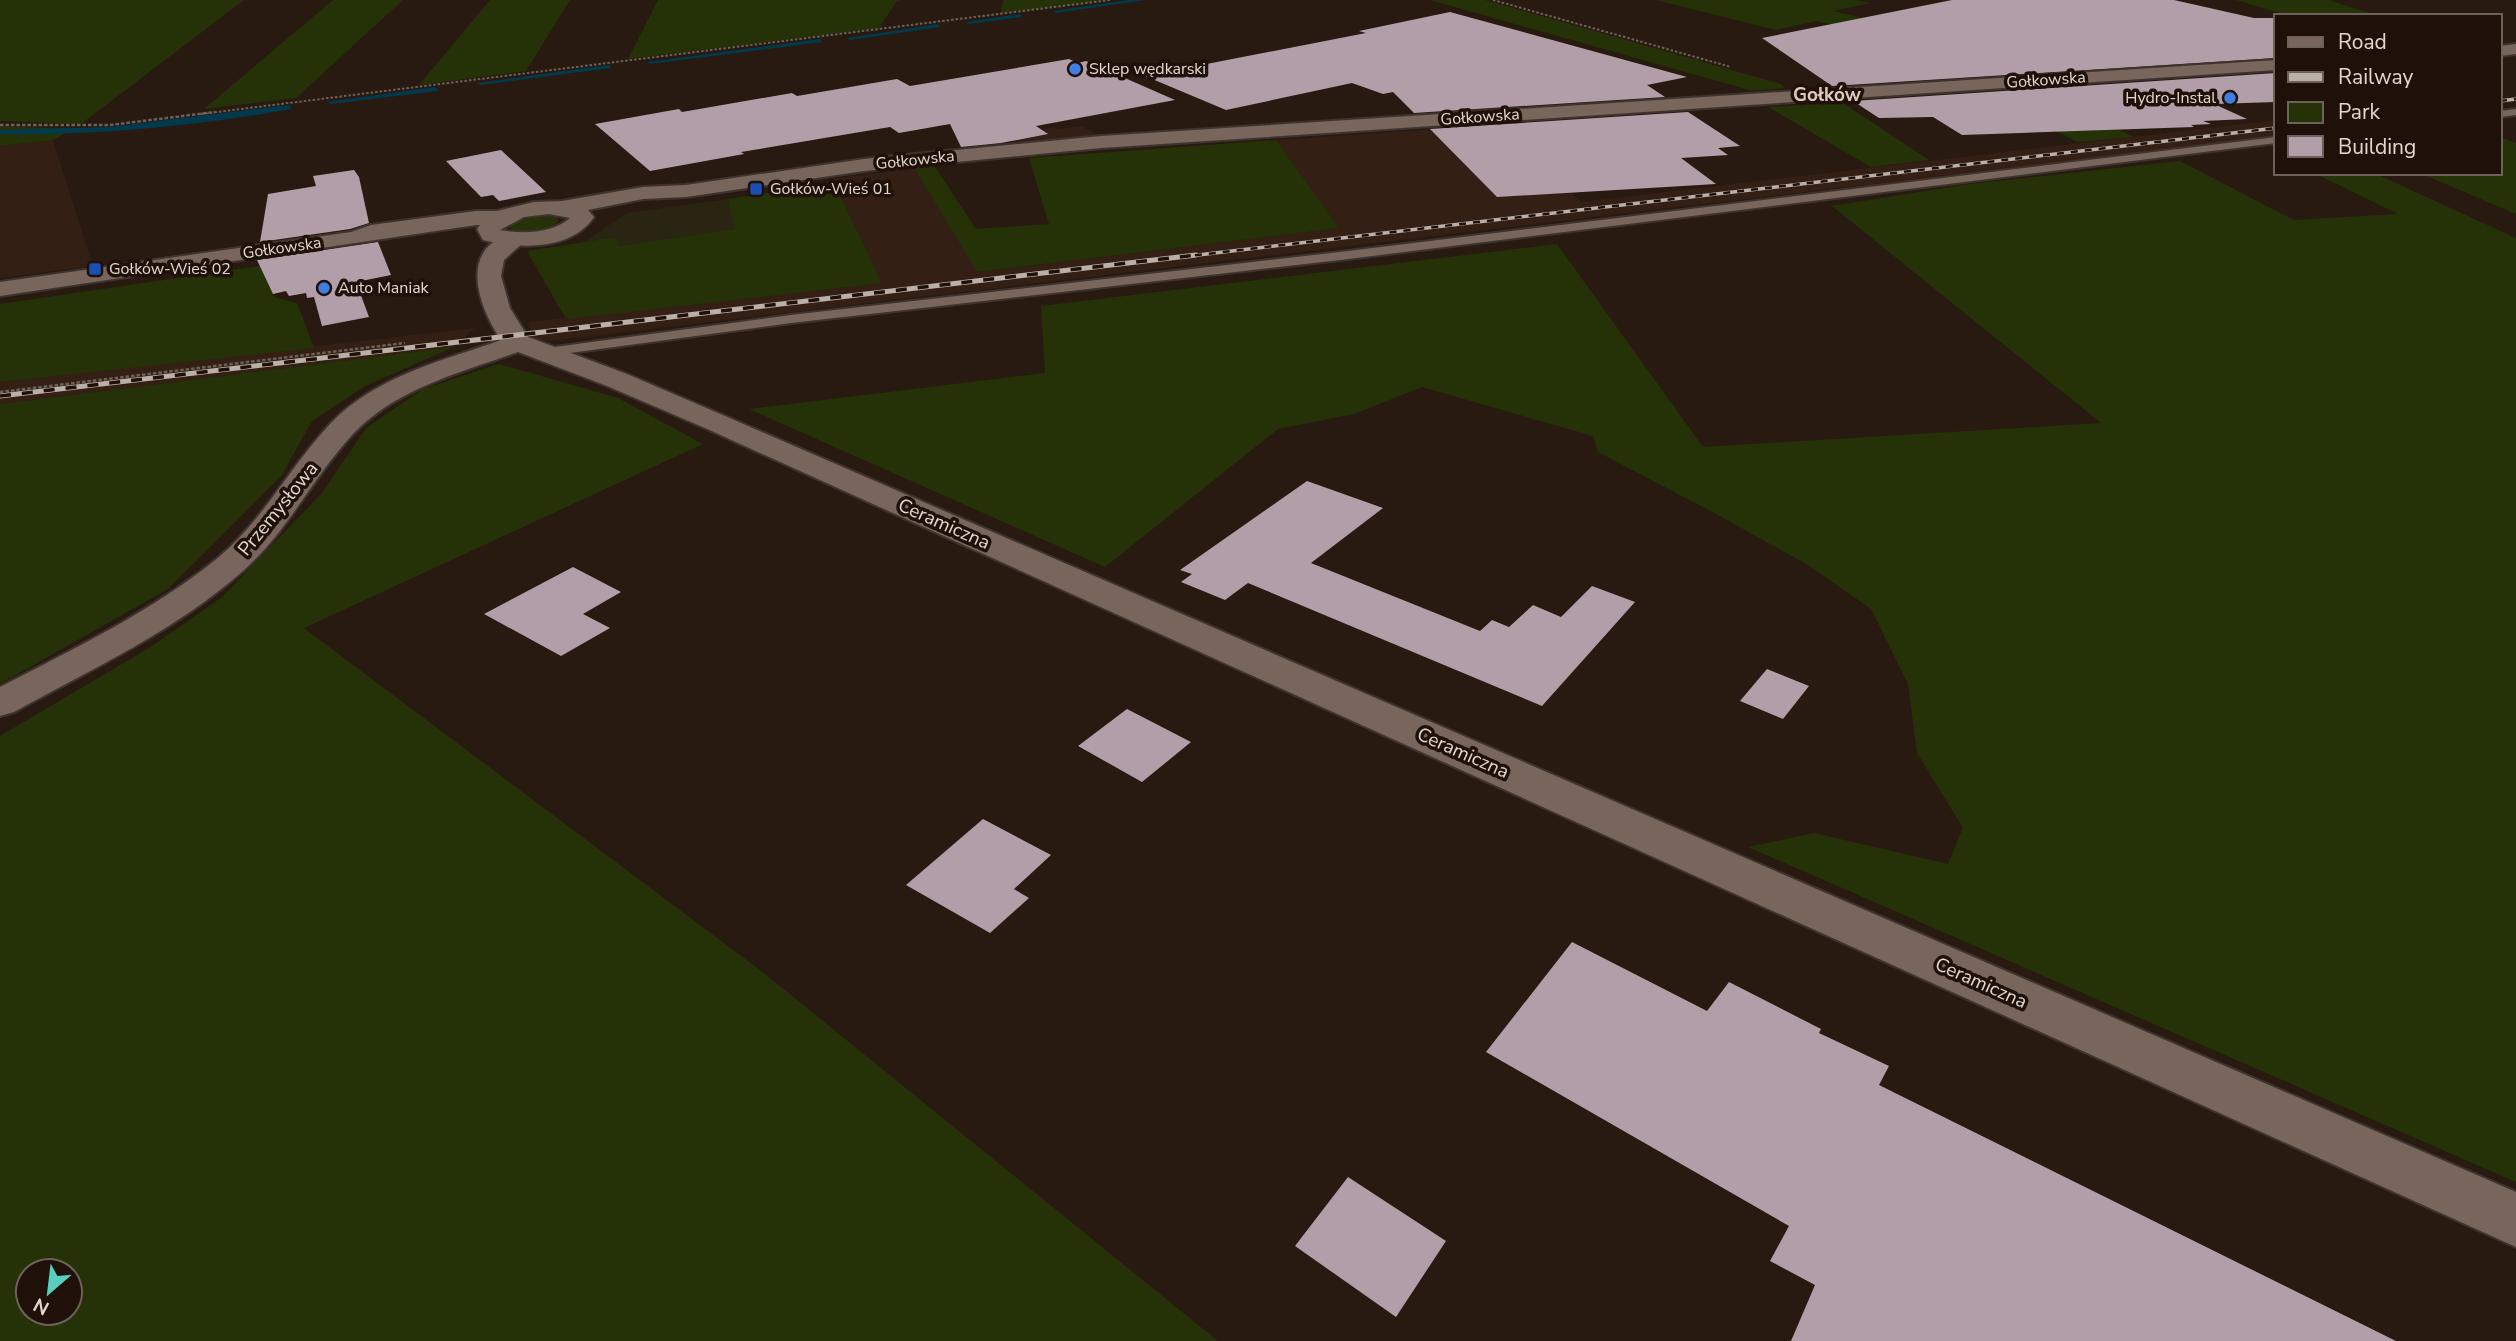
<svg xmlns="http://www.w3.org/2000/svg" width="2516" height="1341" viewBox="0 0 2516 1341" font-family="'Nunito Sans',sans-serif">
  <style>
    .built { fill: #331f13 }
    .industrial { fill: #2a2413 }
    .green { fill: #253207; fill-rule: evenodd }
    .lines { fill: none; stroke-linecap: round; stroke-linejoin: round }
    .stream { fill: #01394d; fill-rule: evenodd }
    .building { fill: #b29ea9 }
    .service-casing { stroke: #3e332f; stroke-width: 4 }
    .minor-casing { stroke: #3e332f; stroke-width: 4 }
    .tertiary-casing { stroke: #3e332f; stroke-width: 4 }
    .path-far1 { stroke: #6c6058; stroke-width: 2; stroke-dasharray: 2.5 2; stroke-linecap: butt }
    .path { stroke: #6c6058; stroke-width: 2.5; stroke-dasharray: 3.5 2; stroke-linecap: butt }
    .service { fill: #78655b; fill-rule: evenodd }
    .minor { fill: #78655b; fill-rule: evenodd }
    .tertiary { fill: #78655b; fill-rule: evenodd }
    .rail-far1-casing { stroke: #bbb0a9; stroke-width: 3.5 }
    .rail-casing { stroke: #bbb0a9; stroke-width: 5 }
    .rail-far1 { stroke: #1f1109; stroke-width: 2.5; stroke-dasharray: 7; stroke-linecap: butt }
    .rail { stroke: #1f1109; stroke-width: 3.5; stroke-dasharray: 11; stroke-linecap: butt }
    .shop-dot { fill: #3f7fe0; stroke: #1f1109; stroke-width: 2.5 }
    .transit-dot { fill: #1a4fb4; stroke: #1f1109; stroke-width: 2.5 }
    .labels { text-anchor: middle; dominant-baseline: central; stroke-width: 7; stroke-linejoin: round; paint-order: stroke }
    .far-poi-label { font-size: 16px; fill: #e2d8d2; stroke: #1f1109; text-anchor: start }
    .far-street-label { font-size: 16px; fill: #e2d8d2; stroke: #1f1109 }
    .far-quarter-label { font-size: 19px; font-weight: bold; fill: #dfcabf; stroke: #1f1109 }
    .street-label { font-size: 19px; fill: #e2d8d2; stroke: #1f1109 }
  </style>
  <rect width="100%" height="100%" fill="#281a11"/>
  <!-- built -->
  <path class="built" d="M2276,120V136L550,341L533,339L527,322L881,283L832,179L914,168L978,272L1338,228L1276,140L1497,125L1581,202Z
    M1082,126L1099,136L1015,143L1005,136L1054,127L1060,129Z
    M53,140L93,266L0,278V146Z
    M475,328L454,347L0,404V382Z"/>
  <!-- industrial -->
  <path class="industrial" d="M728,199L736,229L618,246L615,237L584,242L627,213Z"/>
  <!-- green -->
  <path class="green" d="M0,0H244L81,124L0,121Z
    M333,0H403L296,98L204,109Z
    M490,0H570L526,71L419,85Z
    M658,0H903L897,1L879,28L628,59Z
    M1003,0H1106L1001,13Z
    M1430,0H1485L1781,84L1785,88L1753,91Z
    M1656,0H1855L1870,3L1833,11L1917,31L1888,38L1817,21L1776,30Z
    M2236,0H2329L2375,15L2290,16Z
    M2036,88L2133,137L2077,142L1984,92Z
    M1843,103L1929,160L1871,167L1768,107Z
    M0,126L73,129L53,140L0,146Z
    M2500,137L2516,143V214L2420,173H2500Z
    M1276,140L1339,228L977,272L914,168L935,167L976,229L1049,224L1029,158Z
    M2180,161L2294,220L2398,214L2314,173H2374L2516,238V1182L1748,847L1814,833L1948,864L1963,828L1917,753L1908,684L1871,609L1808,565L1718,515L1598,452L1593,436L1422,387L1354,414L1278,429L1105,567L749,409L1045,373L1041,306L1557,244L1703,447L2101,423L1832,206L1969,184Z
    M834,183L882,283L566,319L527,251L616,237L618,246L735,229L728,199Z
    M540,215L556,217L559,220C550,233 524,235 510,228L513,222Z
    M260,266L274,297L297,303L314,348L0,382V304Z
    M454,347L365,386L312,421L282,475L168,589L0,684V404Z
    M499,364L618,398L703,444L304,628L760,970L1218,1341H0V736L149,648L222,597L322,493L366,428L423,389ZM70,1271V1313H28V1271Z"/>
  <g class="lines">
    <!-- stream -->
    <path class="stream" d="M1129,0H1146L1056,13L1053,11Z
      M1020,14L1022,17L969,24L966,22Z
      M938,24L940,27L850,40L847,38Z
      M820,39L822,42L650,64L647,62Z
      M609,65L611,68L481,85L477,83Z
      M435,87L438,91L331,104L327,102Z
      M289,105L292,109C198,126 96,136 0,134V130L109,127Z"/>
  </g>
  <!-- building -->
  <path class="building" d="M1952,0H2174L2254,18H2276V58L1832,86L1762,38Z
    M1450,12L1687,77L1647,85L1665,97L1414,113L1393,92L1383,94L1352,83L1226,110L1145,76L1366,33L1359,31Z
    M1069,59L1078,63L1086,61L1175,100L1036,126L1048,134L1001,143L961,147L950,124L899,133L890,127L741,152L744,154L650,171L595,124L679,109L682,112L792,93L797,96L897,79L910,86Z
    M2276,73V102L2214,104L2247,119L2203,121L2211,124L2191,125L2194,127L1962,135L1933,117L1879,118L1853,101Z
    M1688,112L1740,146L1718,148L1728,155L1681,158L1716,184L1497,197L1430,129Z
    M501,150L546,192L499,201L493,195L481,197L446,161Z
    M354,170L359,177L369,223L350,229L260,242L268,194L316,186L313,176Z
    M378,242L391,275L356,282L369,317L322,326L314,297L307,298L306,293L289,296L286,291L273,294L257,260Z
    M1307,481L1383,508L1311,563L1480,631L1492,620L1509,627L1533,605L1561,617L1592,586L1635,602L1542,706L1248,583L1225,600L1181,582L1192,574L1180,570Z
    M573,567L621,592L583,614L610,628L561,656L484,614Z
    M1767,669L1809,686L1783,719L1740,701Z
    M1127,709L1191,742L1142,782L1078,746Z
    M983,819L1051,855L1014,889L1029,898L990,933L906,885Z
    M1572,942L1707,1011L1729,982L1821,1029L1819,1033L1889,1066L1879,1085L2396,1341H1791L1815,1285L1770,1261L1789,1226L1486,1052Z
    M1348,1177L1446,1241L1396,1317L1295,1246Z"/>
  <g class="lines">
    <!-- service casing -->
    <g class="service-casing">
      <path id="service" d="M2516,109V115L2500,117V111Z
        M2276,137V143L1340,260L791,323L540,357L533,353L540,349L791,315L1340,252Z"/>
    </g>
    <!-- minor casing -->
    <g class="minor-casing">
      <path id="minor" d="M514,233L522,235L526,240L504,260L501,276L510,308L528,337L627,374L725,416L2516,1192V1247L705,428L607,386L518,352C460,373 397,388 353,434C313,477 288,531 244,570C177,630 92,669 14,712L0,716V687C75,648 153,611 219,557C264,519 291,465 331,423C376,376 442,361 501,340C478,306 457,247 514,233Z"/>
    </g>
    <!-- tertiary casing -->
    <g class="tertiary-casing">
      <path id="tertiary" d="M2516,44V54L2500,56V46Z
        M2276,60V70L1101,148L864,171L686,197L643,199L588,210L594,217C571,251 519,249 483,240L477,229L480,225H476L0,296V282L351,232L371,225L476,211H497L534,202L562,201L643,187L686,185L864,159L1101,136ZM549,214L570,218C551,234 523,234 500,230L524,217Z"/>
    </g>
    <!-- path-far1 -->
    <path class="path-far1" d="M1493,0L1731,67
      M201,114L1110,0"/>
    <!-- path -->
    <path class="path" d="M0,125H110L215,112
      M0,392L405,343"/>
    <!-- service -->
    <use href="#service" class="service"/>
    <!-- minor -->
    <use href="#minor" class="minor"/>
    <!-- tertiary -->
    <use href="#tertiary" class="tertiary"/>
    <!-- rail-far1 casing -->
    <g class="rail-far1-casing">
      <path id="rail-far1" d="M2500,101L2516,99
        M1181,257L2276,128"/>
    </g>
    <!-- rail casing -->
    <g class="rail-casing">
      <path id="rail" d="M0,396L1196,255"/>
    </g>
    <!-- rail-far1 -->
    <use href="#rail-far1" class="rail-far1"/>
    <!-- rail -->
    <use href="#rail" class="rail"/>
  </g>
  <!-- markers -->
  <g class="shop-dot">
    <circle cx="1075" cy="69" r="7"/>
    <circle cx="2230" cy="98" r="7"/>
    <circle cx="324" cy="288" r="7"/>
  </g>
  <g class="transit-dot">
    <rect x="749" y="182" width="14" height="14" rx="3.5"/>
    <rect x="88" y="262" width="14" height="14" rx="3.5"/>
  </g>
  <g class="labels">
    <!-- far-poi labels -->
    <g class="far-poi-label">
      <text x="1089" y="69">Sklep wędkarski</text>
      <text x="2216" y="98" text-anchor="end">Hydro-Instal</text>
      <text x="770" y="189">Gołków-Wieś 01</text>
      <text x="109" y="269">Gołków-Wieś 02</text>
      <text x="338" y="288">Auto Maniak</text>
    </g>
    <!-- far-street labels -->
    <g class="far-street-label">
      <text transform="translate(2046 80) rotate(-4)">Gołkowska</text>
      <text transform="translate(1480 117) rotate(-4)">Gołkowska</text>
      <text transform="translate(915 160) rotate(-6)">Gołkowska</text>
      <text transform="translate(282 248) rotate(-8)">Gołkowska</text>
    </g>
    <!-- far-quarter labels -->
    <g class="far-quarter-label">
      <text x="1827" y="95">Gołków</text>
    </g>
    <!-- street labels -->
    <g class="street-label">
      <text transform="translate(278 509) rotate(-51)">Przemysłowa</text>
      <text transform="translate(944 524) rotate(24)">Ceramiczna</text>
      <text transform="translate(1463 753) rotate(24)">Ceramiczna</text>
      <text transform="translate(1981 983) rotate(24)">Ceramiczna</text>
    </g>
  </g>
  <!-- legend -->
  <rect x="2274" y="14" width="228" height="161" fill="#1f1109" stroke="#6d6159" stroke-width="2"/>
  <rect x="2288" y="37" width="35" height="10" fill="#78655b" stroke="#6d6159" stroke-width="2"/>
  <text x="2338" y="49" font-size="21" fill="#e2d8d2">Road</text>
  <rect x="2288" y="72" width="35" height="10" fill="#bbb0a9" stroke="#6d6159" stroke-width="2"/>
  <text x="2338" y="84" font-size="21" fill="#e2d8d2">Railway</text>
  <rect x="2288" y="102" width="35" height="21" fill="#253207" stroke="#6d6159" stroke-width="2"/>
  <text x="2338" y="119" font-size="21" fill="#e2d8d2">Park</text>
  <rect x="2288" y="136" width="35" height="21" fill="#b29ea9" stroke="#6d6159" stroke-width="2"/>
  <text x="2338" y="154" font-size="21" fill="#e2d8d2">Building</text>
  <!-- north arrow -->
  <g transform="translate(49 1292) rotate(208)"><circle r="33" fill="#1f1109" stroke="#6d6159" stroke-width="2"/>
  <path d="M0-5L12 26L0 18L-12 26Z" fill="#5acebe"/>
  <text y="-10" font-size="19" font-weight="bold" text-anchor="middle" fill="#e2d8d2">N</text>
  </g>
</svg>
